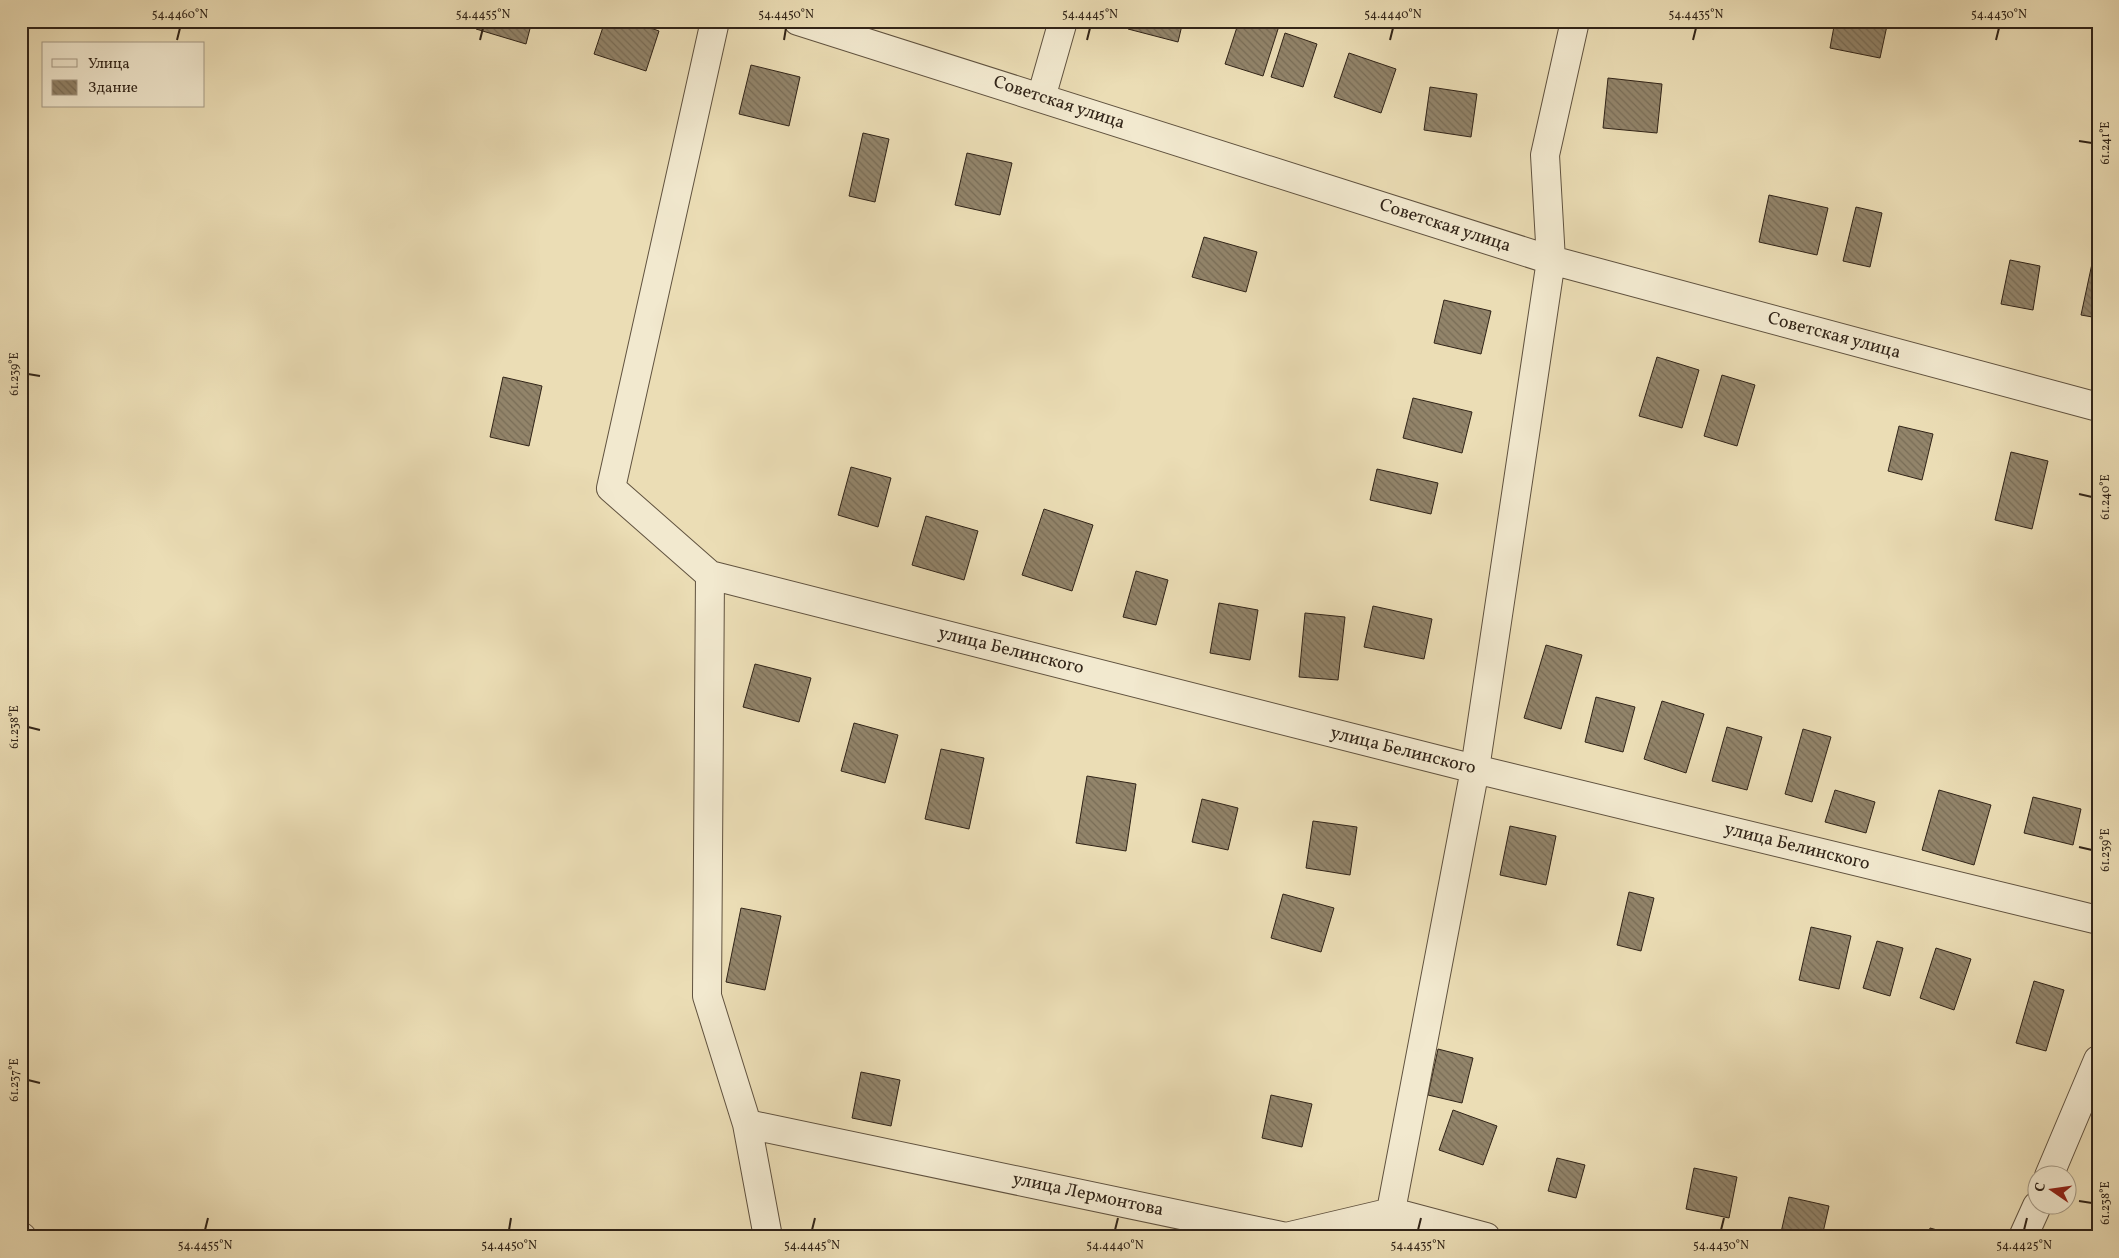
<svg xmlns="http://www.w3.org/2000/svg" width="2119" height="1258" viewBox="0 0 2119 1258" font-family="Vollkorn,serif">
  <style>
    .building { fill: url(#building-back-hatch); stroke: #312418 }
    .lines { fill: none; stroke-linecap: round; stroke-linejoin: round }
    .minor-casing { stroke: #60523f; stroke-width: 30 }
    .minor { stroke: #f2e9cf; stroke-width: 28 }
    .ticks { fill: none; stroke: #312418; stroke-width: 2 }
    .labels { text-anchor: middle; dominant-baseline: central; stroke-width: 4; stroke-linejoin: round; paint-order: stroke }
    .street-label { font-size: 18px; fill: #312418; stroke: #f2e9cf }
    .neatline { fill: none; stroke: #312418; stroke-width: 2 }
    .ticks-label { font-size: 12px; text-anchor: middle; fill: #312418 }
  </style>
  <defs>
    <pattern id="building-back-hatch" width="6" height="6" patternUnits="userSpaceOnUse" patternTransform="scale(1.25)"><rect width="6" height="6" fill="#92846a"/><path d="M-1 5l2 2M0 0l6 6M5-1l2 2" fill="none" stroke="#786c56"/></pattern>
  </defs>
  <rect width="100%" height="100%" fill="#ebddb5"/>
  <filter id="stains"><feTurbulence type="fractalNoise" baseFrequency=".004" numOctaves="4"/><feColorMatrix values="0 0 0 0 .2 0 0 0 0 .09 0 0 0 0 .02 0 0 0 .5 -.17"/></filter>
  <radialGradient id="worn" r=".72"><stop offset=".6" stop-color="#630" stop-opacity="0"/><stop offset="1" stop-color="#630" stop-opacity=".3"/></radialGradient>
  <!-- building -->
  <path class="building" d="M479,21H532L526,44L476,29Z
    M605,21H631L659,31L646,71L594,54Z
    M1130,21H1183L1178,42L1128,29Z
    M1239,21H1263L1279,26L1263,76L1225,64Z
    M1835,21H1888L1880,58L1830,48Z
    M1285,33L1317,44L1303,87L1271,77Z
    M1349,53L1396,69L1381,113L1334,97Z
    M751,65L800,77L789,126L739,114Z
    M1608,78L1662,84L1657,133L1603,128Z
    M1430,87L1477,94L1471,137L1424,130Z
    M863,133L889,139L875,202L849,196Z
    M967,153L1012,163L1000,215L955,205Z
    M1769,195L1828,208L1817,255L1759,242Z
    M1856,207L1882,213L1870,267L1843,261Z
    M1204,237L1257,252L1246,292L1192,277Z
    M2093,259L2098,260V318L2081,315Z
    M2010,260L2040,266L2033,310L2001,304Z
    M1444,300L1491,311L1481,354L1434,343Z
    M1657,357L1699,370L1682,428L1639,416Z
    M1722,375L1755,385L1737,446L1704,436Z
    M503,377L542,386L529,446L490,437Z
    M1413,398L1472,412L1462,453L1403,438Z
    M1899,426L1933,434L1922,480L1888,471Z
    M2011,452L2048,461L2032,529L1995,520Z
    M851,467L891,478L878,527L838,515Z
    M1377,469L1438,483L1431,514L1370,500Z
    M1044,509L1093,525L1072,591L1022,575Z
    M926,516L978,531L964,580L912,565Z
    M1136,571L1168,580L1156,625L1123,617Z
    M1219,603L1258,610L1250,660L1210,653Z
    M1373,606L1432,619L1424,659L1364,647Z
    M1305,613L1345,617L1338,680L1299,677Z
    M1546,645L1582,655L1561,729L1524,718Z
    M755,664L811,678L799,722L743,707Z
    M1596,697L1635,707L1623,752L1585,742Z
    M1662,701L1704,714L1686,773L1644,759Z
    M854,723L898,735L885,783L841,771Z
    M1727,727L1762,737L1747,790L1712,781Z
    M1803,729L1831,737L1812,802L1785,794Z
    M941,749L984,758L969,829L925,819Z
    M1087,776L1136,784L1126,851L1076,843Z
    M1835,790L1875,802L1866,833L1825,822Z
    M1939,790L1991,805L1974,865L1922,850Z
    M2033,797L2081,809L2073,845L2024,833Z
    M1202,799L1238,808L1228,850L1192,842Z
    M1313,821L1357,827L1350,875L1306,868Z
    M1510,826L1556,836L1546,885L1500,875Z
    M1629,892L1654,898L1641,951L1617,945Z
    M1283,894L1334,908L1321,952L1271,938Z
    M741,908L781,916L765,990L726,982Z
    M1811,927L1851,936L1839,989L1799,980Z
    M1877,941L1903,948L1890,996L1863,988Z
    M1936,948L1971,959L1954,1010L1920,998Z
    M2034,981L2064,990L2046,1051L2016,1043Z
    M1438,1049L1473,1058L1462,1103L1428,1095Z
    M861,1072L900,1080L891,1126L852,1118Z
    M1271,1095L1312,1104L1302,1147L1262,1138Z
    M1453,1110L1497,1126L1483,1165L1439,1150Z
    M1557,1158L1585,1165L1576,1198L1548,1191Z
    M1694,1168L1737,1177L1729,1218L1686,1209Z
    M1789,1197L1829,1206L1822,1237H1780Z
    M1930,1228L1963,1237H1928Z
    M1851,1230L1879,1237H1849Z"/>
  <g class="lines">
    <!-- minor casing -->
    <g class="minor-casing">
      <path id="minor" d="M715,21L611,488L710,575L707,996L747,1124L768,1237
        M798,21L1551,260L2098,407
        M1041,98L1063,21
        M710,575L1475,769L2098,920
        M747,1124L1286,1237L1392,1212L1486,1237
        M2049,1176L2098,1060
        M21,1237H22
        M1386,1237L1475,769L1551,260L1545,155L1575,21
        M2023,1237L2037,1206"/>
    </g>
    <!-- minor -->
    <use href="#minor" class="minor"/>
  </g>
  <!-- ticks -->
  <path class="ticks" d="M177,40L180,28M480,40L483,28M784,40L786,28M1087,40L1090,28M1390,40L1393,28M1693,40L1696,28M1996,40L1999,28M2079,141L2092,143M28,374L40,376M2079,494L2092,497M28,727L40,730M2079,847L2092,850M28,1080L40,1083M2079,1201L2092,1203M205,1230L208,1218M509,1230L511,1218M812,1230L815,1218M1115,1230L1118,1218M1418,1230L1421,1218M1721,1230L1724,1218M2024,1230L2027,1218"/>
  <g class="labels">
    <!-- street labels -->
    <g class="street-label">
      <text transform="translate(1059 103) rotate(18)">Советская улица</text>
      <text transform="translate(1445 226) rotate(18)">Советская улица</text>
      <text transform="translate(1834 336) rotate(15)">Советская улица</text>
      <text transform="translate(1011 651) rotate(14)">улица Белинского</text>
      <text transform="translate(1403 751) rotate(14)">улица Белинского</text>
      <text transform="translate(1797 847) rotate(14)">улица Белинского</text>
      <text transform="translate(1088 1195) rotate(12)">улица Лермонтова</text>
    </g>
  </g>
  <!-- margin -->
  <rect width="2119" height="1258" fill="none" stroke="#ebddb5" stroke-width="55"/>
  <!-- legend -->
  <rect x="42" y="42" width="162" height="65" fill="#f2e9cf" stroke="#a59a86"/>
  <rect x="52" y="59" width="25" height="8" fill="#f2e9cf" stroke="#a59a86"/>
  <text x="88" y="68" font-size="15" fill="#312418">Улица</text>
  <rect x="52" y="80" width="25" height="15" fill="url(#building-back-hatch)" stroke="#a59a86"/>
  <text x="88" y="92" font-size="15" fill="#312418">Здание</text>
  <!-- north arrow -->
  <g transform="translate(2052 1190) rotate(283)"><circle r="24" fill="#f2e9cf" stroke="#a59a86"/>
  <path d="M0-4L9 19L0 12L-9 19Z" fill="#8f2418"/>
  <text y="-8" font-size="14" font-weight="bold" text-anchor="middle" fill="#312418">С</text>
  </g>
  <rect x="28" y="28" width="2064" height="1202" class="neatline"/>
  <g class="ticks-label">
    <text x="180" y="18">54.4460°N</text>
    <text x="483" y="18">54.4455°N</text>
    <text x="786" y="18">54.4450°N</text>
    <text x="1090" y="18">54.4445°N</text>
    <text x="1393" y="18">54.4440°N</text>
    <text x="1696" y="18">54.4435°N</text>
    <text x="1999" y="18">54.4430°N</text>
    <text transform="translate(2105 143) rotate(-90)" y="4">61.241°E</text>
    <text transform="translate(14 374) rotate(-90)" y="4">61.239°E</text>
    <text transform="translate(2105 497) rotate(-90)" y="4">61.240°E</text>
    <text transform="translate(14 727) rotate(-90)" y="4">61.238°E</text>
    <text transform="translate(2105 850) rotate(-90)" y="4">61.239°E</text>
    <text transform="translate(14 1080) rotate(-90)" y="4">61.237°E</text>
    <text transform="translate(2105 1203) rotate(-90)" y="4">61.238°E</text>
    <text x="205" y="1249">54.4455°N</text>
    <text x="509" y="1249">54.4450°N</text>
    <text x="812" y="1249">54.4445°N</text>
    <text x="1115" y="1249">54.4440°N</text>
    <text x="1418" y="1249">54.4435°N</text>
    <text x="1721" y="1249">54.4430°N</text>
    <text x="2024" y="1249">54.4425°N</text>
  </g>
  <rect width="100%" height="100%" filter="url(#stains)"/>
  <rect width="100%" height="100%" fill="url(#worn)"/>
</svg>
